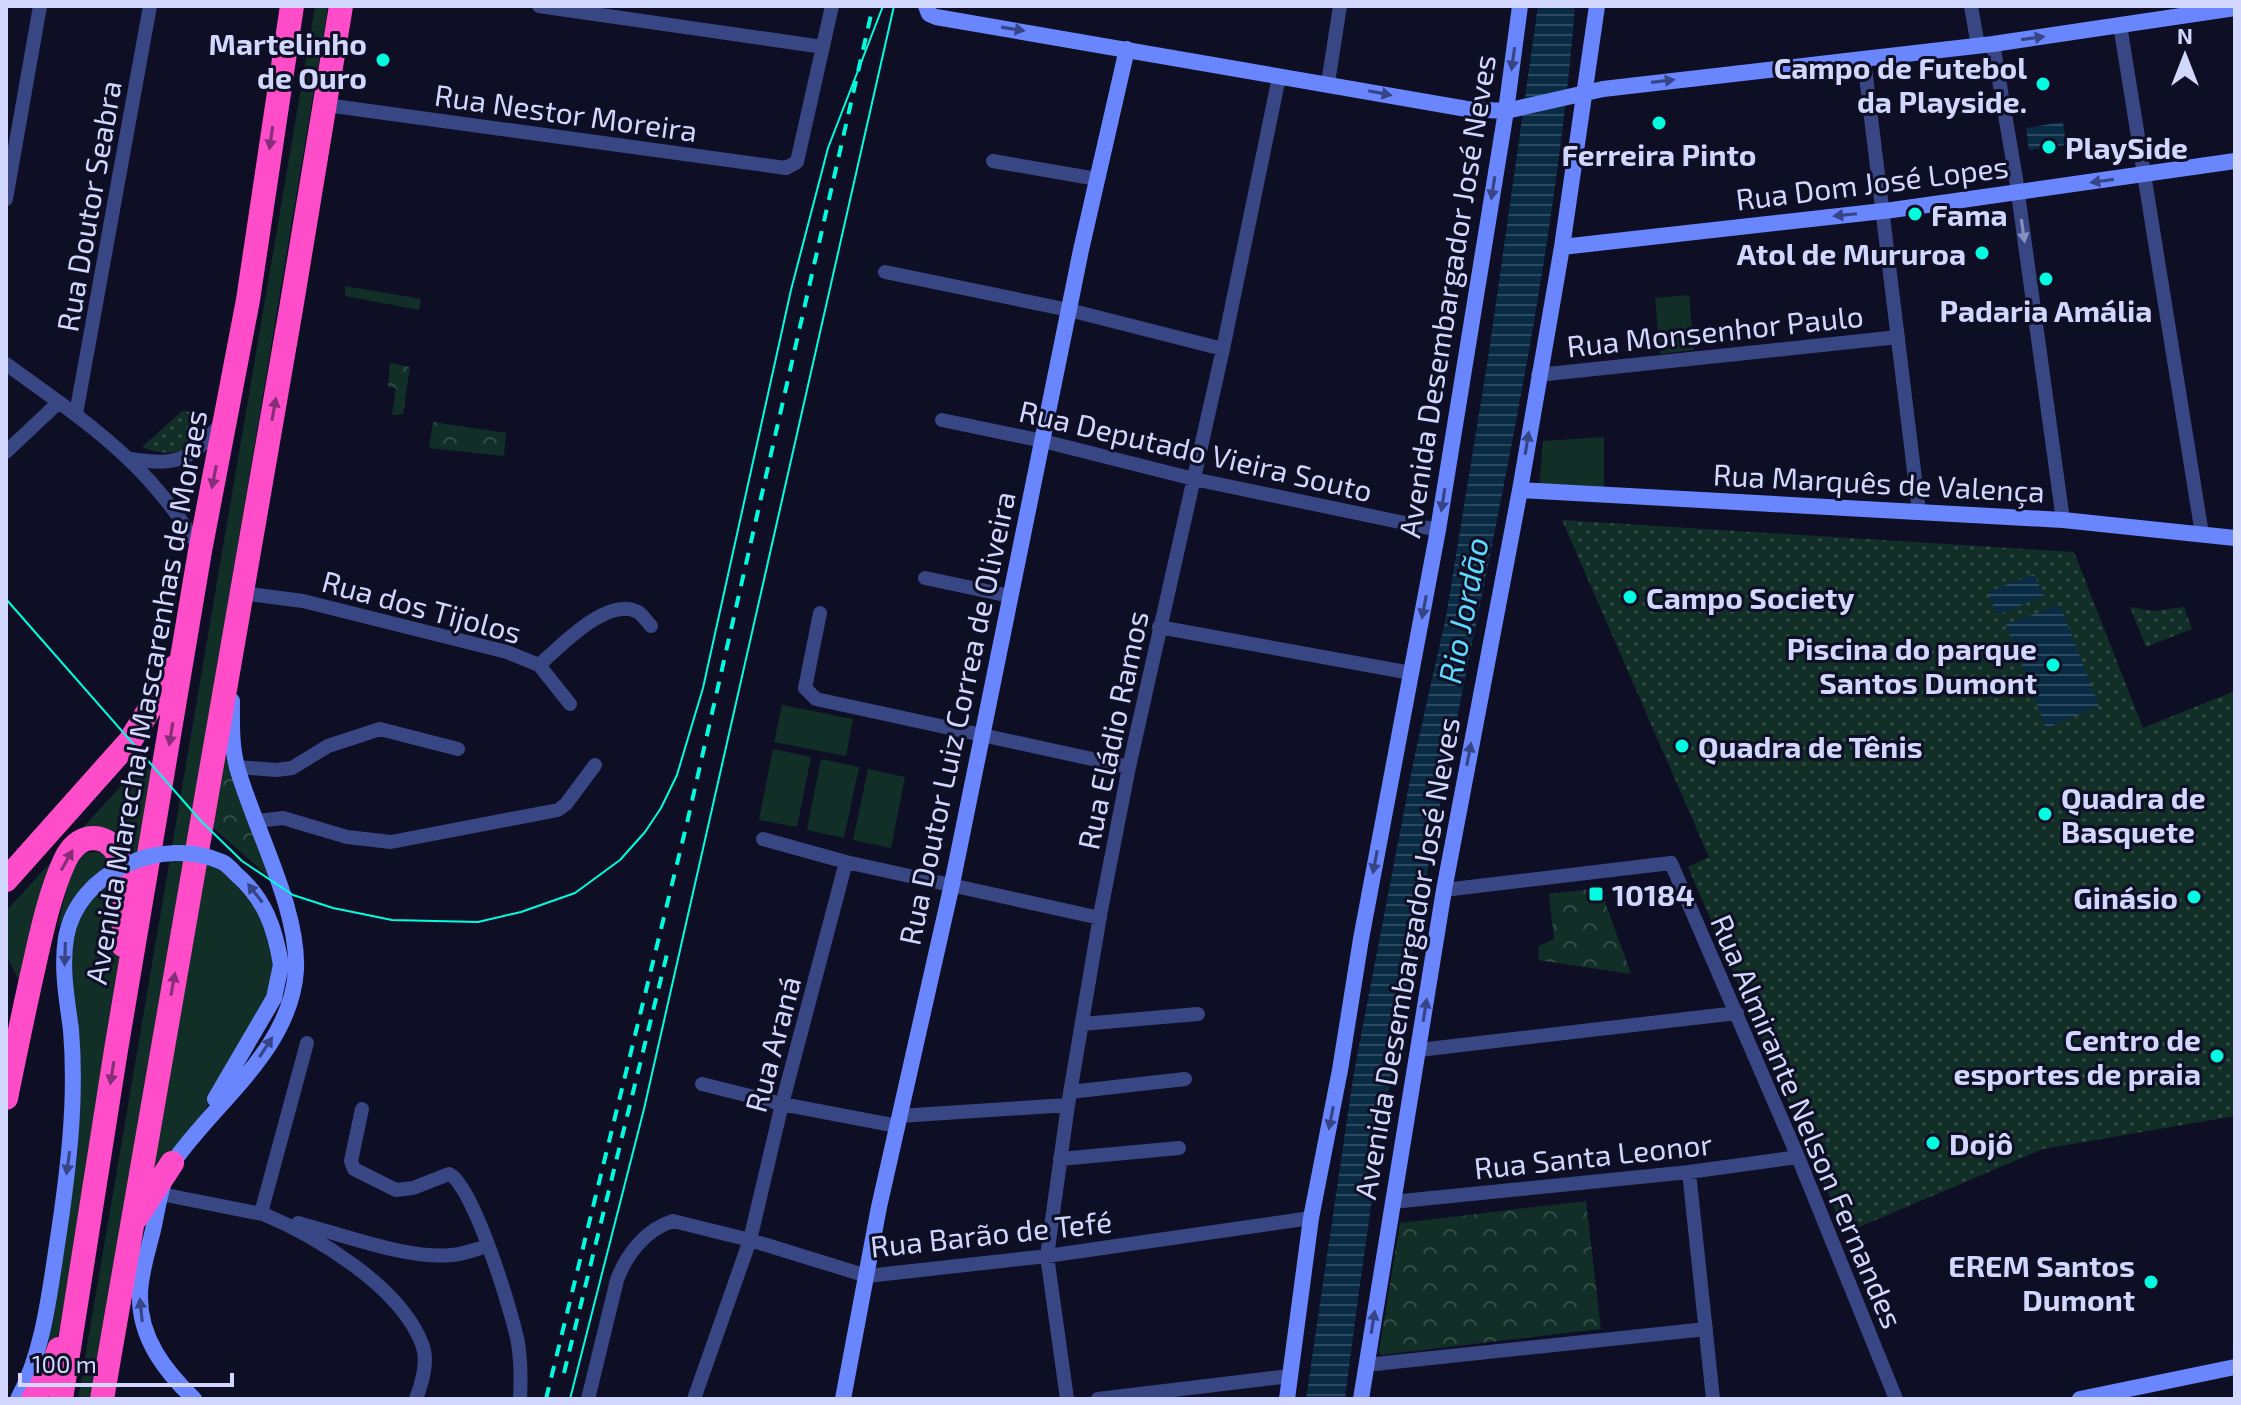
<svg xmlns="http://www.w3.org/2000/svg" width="2241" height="1405" viewBox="0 0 2241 1405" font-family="'Exo 2',sans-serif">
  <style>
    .green { fill: #112f27 }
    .forest { fill: url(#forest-crowns) }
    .park { fill: url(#park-dots) }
    .water { fill: url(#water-rules) }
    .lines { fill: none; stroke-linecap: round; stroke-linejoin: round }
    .street { stroke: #394684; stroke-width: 14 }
    .secondary { stroke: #6986ff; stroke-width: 16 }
    .highway { stroke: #ff4dc9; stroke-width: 24 }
    .tram { stroke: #00fde0; stroke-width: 2 }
    .rail { stroke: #00fde0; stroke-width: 4; stroke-dasharray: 12 10; stroke-linecap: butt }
    .secondary-bridge { stroke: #6986ff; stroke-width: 16 }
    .oneway { fill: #374587 }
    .oneway2 { fill: #862e77 }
    .oneway3 { fill: #868ec2 }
    .poi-dot { fill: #00fde0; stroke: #0e0f25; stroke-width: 3 }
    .labels { text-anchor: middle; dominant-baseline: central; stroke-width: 6; stroke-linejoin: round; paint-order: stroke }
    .poi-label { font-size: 30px; font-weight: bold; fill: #d2d7ff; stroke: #0e0f25; text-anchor: end }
    .street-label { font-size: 30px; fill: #d2d7ff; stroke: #0e0f25 }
    .water-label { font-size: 32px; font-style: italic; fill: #60d8ff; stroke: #0e0f25 }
  </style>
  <defs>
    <pattern id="forest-crowns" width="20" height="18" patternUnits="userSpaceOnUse" patternTransform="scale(2)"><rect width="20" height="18" fill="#112f27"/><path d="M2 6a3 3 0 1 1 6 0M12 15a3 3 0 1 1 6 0" fill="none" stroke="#334c47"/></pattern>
    <pattern id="park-dots" width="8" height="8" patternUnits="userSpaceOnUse" patternTransform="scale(2)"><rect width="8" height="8" fill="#112f27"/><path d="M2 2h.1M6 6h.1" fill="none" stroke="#334c47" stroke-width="1.8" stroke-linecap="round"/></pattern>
    <pattern id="water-rules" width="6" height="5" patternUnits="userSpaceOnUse" patternTransform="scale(2)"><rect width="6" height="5" fill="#092b43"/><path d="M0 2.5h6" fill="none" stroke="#2c495f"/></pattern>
  </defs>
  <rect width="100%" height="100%" fill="#0e0f25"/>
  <!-- green -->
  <path class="green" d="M315,6H328L95,1399H78Z
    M345,286L421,299L419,310L345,296Z
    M1689,295L1694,350L1660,354L1655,298Z
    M1604,437V487L1539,486L1543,441Z
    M782,705L853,719L846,756L774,742Z
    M773,749L811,757L797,827L759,820Z
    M821,759L859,767L844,838L807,830Z
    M143,762L154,774L140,854L134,858L123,846L70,843L19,981L6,955V911Z
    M868,769L905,777L891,848L853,840Z
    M98,852L110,855L118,862L78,896L57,928L73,862L84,853Z
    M198,859L221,866L262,909L278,965L272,997L228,1075L136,1216Z
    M108,874L131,903L79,1270L57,1338L41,1365L51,1328L77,1160L81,1085L69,936Z"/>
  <!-- forest -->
  <path class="forest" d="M390,363L410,367L403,414L392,415L396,388L388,387Z
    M433,422L506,433L504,456L429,448Z
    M225,752L268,876L210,825Z
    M1600,888L1631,974L1538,960L1539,946L1554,939L1549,894Z
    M1586,1201L1601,1329L1381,1355L1379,1351L1400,1223Z"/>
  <!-- park -->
  <path class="park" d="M182,411L201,413C201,452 175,460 142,447Z
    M1562,520L2074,552L2143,728L2235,691V1116L2043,1149L1845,1233L1688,867L1709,857Z
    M2130,607L2154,611L2184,607L2192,629L2146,647Z"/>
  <!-- water -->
  <path class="water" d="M1538,6H1575C1551,306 1477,599 1423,894C1392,1061 1366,1230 1345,1399H1306L1354,1072L1414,759L1446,617L1489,352Z
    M2063,122L2066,145L2029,150L2026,128Z
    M2034,574L2044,596L1997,615L1988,592Z
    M2060,605L2099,706L2046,728L2006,624Z"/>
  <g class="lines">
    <!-- street -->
    <path class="street" d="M539,6L823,47
      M1971,6L1978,46
      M2120,25L2202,534
      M1993,44L2016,179L2063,520
      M1864,60L1919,512
      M1328,83L1340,6
      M326,105L786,168L797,162L832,6
      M993,161L1097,179
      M6,199L40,6
      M885,272L1069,310L1223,349
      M6,364C85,421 150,463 200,550
      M1538,375L1898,337
      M76,414L150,6
      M942,420L1043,441L1194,479L1438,530
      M6,452L59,402
      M131,459C177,466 191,461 220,424
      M925,578L1010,596
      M241,593L303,601L507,652L539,665L570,704
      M820,613L805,688L816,699L1129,767
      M1159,627L1411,673
      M539,665C560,647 608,595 638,612C643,615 647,622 651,626
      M237,767L276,770L292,768L328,746L380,729L458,749
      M257,821L283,818L347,837L391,842L558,810L566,804L595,765
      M763,839L846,862L1100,918
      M1444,890L1671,863L1798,1157L1896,1399
      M1082,1024L1198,1014
      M307,1043L261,1213C316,1236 400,1286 422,1344C429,1361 422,1383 416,1399
      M1419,1050L1737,1013
      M702,1084L782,1104L897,1126
      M1070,1092L1185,1079
      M362,1109L351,1161L354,1169L396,1190L413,1188L449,1174C473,1184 513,1315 518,1343C521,1362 521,1380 520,1399
      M899,1116L1068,1105
      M1060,1159L1179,1148
      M1689,1172L1713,1399
      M161,1194L267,1215
      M1392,1202L1689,1172L1798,1157
      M298,1223C341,1234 409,1260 452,1255C464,1254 476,1249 488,1246
      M1366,1365L1706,1329
      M588,1399L617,1280C626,1255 646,1229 673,1221L750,1240L867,1276L1047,1256L1311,1218
      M694,1399L750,1240L782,1104L846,862
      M1067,1399L1047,1256L1068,1105L1101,910L1129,767L1223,349L1279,77
      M1098,1399L1290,1376"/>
    <!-- secondary -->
    <path class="secondary" d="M926,6L929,14L936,17L1467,109L1506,111L1603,89L1993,44L2235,8
      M1562,247L1892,210L2235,161
      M1520,490L2063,520L2235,538
      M215,1099L274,998L281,965
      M18,1399C43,1352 49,1297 57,1245C68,1173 77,1102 71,1030
      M194,1399C165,1371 139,1338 140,1295C140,1274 148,1251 153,1230C158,1208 161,1179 174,1161C216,1101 291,1049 296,970C299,908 254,828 237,767C231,745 232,723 232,701
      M843,1399L879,1207L952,884L1081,250L1127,49
      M1287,1399L1311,1218L1340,1070L1361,939L1438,530L1506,111L1520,6
      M1361,1399L1444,890L1520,490L1562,247L1597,6
      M2080,1399L2235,1367"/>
    <!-- highway -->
    <path class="highway" d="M6,880L130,741L175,667
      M6,1098C15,1054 24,1010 34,966C42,930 50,893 65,860C70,849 80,838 93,838C136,839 123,916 123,945
      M136,1218L172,1163
      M33,1399L53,1367L59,1349
      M61,1399L116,1050L200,551L248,300L292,6
      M102,1399L291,309L341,6"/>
    <!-- tram -->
    <path class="tram" d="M6,599L201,821L242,861L293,895L333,908L392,920L478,922L521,912L575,893L620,860L645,832L661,808L677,775L703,688L791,290L828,148L883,6
      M570,1399L644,1109L894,6"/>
    <!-- rail -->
    <path class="rail" d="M564,1373L668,950
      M546,1399L687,823L873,6"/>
    <!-- secondary-bridge -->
    <path class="secondary-bridge" d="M71,1030C67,1000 61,968 66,938C77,871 163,835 222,862C227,864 232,870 236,874C265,899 275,928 281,965"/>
  </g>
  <!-- one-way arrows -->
  <defs><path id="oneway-solid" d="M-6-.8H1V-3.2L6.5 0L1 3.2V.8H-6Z" transform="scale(2)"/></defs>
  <g class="oneway">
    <use href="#oneway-solid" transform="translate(1013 29) rotate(9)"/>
    <use href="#oneway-solid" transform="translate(2033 38) rotate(-8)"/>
    <use href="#oneway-solid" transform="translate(1513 59) rotate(98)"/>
    <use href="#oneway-solid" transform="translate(1663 81) rotate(-7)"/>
    <use href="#oneway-solid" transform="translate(1380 93) rotate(11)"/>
    <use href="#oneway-solid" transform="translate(2102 181) rotate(172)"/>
    <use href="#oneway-solid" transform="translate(1493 188) rotate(99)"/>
    <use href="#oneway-solid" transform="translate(1845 215) rotate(174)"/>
    <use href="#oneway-solid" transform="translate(1527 443) rotate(-81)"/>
    <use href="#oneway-solid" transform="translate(1443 500) rotate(99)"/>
    <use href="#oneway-solid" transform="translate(1424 607) rotate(101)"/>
    <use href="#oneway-solid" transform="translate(1469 754) rotate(-79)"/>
    <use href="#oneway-solid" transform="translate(1375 862) rotate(101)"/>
    <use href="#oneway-solid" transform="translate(255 893) rotate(-128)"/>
    <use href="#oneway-solid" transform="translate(65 954) rotate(92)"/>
    <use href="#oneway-solid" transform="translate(1425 1010) rotate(-81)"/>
    <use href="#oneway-solid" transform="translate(266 1047) rotate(-57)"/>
    <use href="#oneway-solid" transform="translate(1331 1118) rotate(101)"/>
    <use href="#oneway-solid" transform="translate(68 1163) rotate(98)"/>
    <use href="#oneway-solid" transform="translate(141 1310) rotate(-96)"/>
    <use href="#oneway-solid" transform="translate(1373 1322) rotate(-81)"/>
  </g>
  <g class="oneway2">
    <use href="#oneway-solid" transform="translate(271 138) rotate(98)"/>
    <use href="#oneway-solid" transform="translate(274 409) rotate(-80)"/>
    <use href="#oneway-solid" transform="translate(214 477) rotate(101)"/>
    <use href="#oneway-solid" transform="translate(171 734) rotate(99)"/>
    <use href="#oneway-solid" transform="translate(67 860) rotate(-61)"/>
    <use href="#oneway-solid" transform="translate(173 984) rotate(-80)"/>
    <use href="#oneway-solid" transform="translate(112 1073) rotate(99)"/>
  </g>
  <use class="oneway3" href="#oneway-solid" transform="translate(2023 231) rotate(82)"/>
  <!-- markers -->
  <g class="poi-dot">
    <circle cx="383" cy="60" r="8"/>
    <circle cx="2043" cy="84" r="8"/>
    <circle cx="1659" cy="123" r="8"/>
    <circle cx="2049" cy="147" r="8"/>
    <circle cx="1915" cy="214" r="8"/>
    <circle cx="1982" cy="253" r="8"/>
    <circle cx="2046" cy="279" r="8"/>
    <circle cx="1630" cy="597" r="8"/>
    <circle cx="2053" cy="665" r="8"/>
    <circle cx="1682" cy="746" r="8"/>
    <circle cx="2045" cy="814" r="8"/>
    <rect x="1588" y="886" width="16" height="16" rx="4"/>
    <circle cx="2194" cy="897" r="8"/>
    <circle cx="2217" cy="1056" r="8"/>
    <circle cx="1933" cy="1143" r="8"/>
    <circle cx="2151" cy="1282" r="8"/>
  </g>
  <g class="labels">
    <!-- poi labels -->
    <g class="poi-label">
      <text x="367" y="43">Martelinho<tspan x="367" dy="34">de Ouro</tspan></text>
      <text x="2027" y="67">Campo de Futebol<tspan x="2027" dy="34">da Playside.</tspan></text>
      <text x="2065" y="147" text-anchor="start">PlaySide</text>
      <text x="1659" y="154" text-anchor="middle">Ferreira Pinto</text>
      <text x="1931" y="214" text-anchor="start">Fama</text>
      <text x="1966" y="253">Atol de Mururoa</text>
      <text x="2046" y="310" text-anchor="middle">Padaria Amália</text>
      <text x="1646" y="597" text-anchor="start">Campo Society</text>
      <text x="2037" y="648">Piscina do parque<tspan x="2037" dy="34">Santos Dumont</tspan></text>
      <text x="1698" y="746" text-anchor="start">Quadra de Tênis</text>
      <text x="2061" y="797" text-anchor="start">Quadra de<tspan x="2061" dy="34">Basquete</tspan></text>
      <text x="1612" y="894" text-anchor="start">10184</text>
      <text x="2178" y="897">Ginásio</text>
      <text x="2201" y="1039">Centro de<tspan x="2201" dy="34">esportes de praia</tspan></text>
      <text x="1949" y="1143" text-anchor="start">Dojô</text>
      <text x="2135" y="1265">EREM Santos<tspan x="2135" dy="34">Dumont</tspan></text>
    </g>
    <!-- street labels -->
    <g class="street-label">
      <text transform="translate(566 112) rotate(8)">Rua Nestor Moreira</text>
      <text transform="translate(1872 182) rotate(-7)">Rua Dom José Lopes</text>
      <text transform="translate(88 206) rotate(-80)">Rua Doutor Seabra</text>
      <text transform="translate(1446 296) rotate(-81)">Avenida Desembargador José Neves</text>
      <text transform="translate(1715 330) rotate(-6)">Rua Monsenhor Paulo</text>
      <text transform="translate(1196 450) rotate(13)">Rua Deputado Vieira Souto</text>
      <text transform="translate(1879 482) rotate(3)">Rua Marquês de Valença</text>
      <text transform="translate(422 606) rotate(15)">Rua dos Tijolos</text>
      <text transform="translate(145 697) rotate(-80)">Avenida Marechal Mascarenhas de Moraes</text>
      <text transform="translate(956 718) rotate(-78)">Rua Doutor Luiz Correa de Oliveira</text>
      <text transform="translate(1112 730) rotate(-78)">Rua Eládio Ramos</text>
      <text transform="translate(1406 958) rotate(-80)">Avenida Desembargador José Neves</text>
      <text transform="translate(772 1044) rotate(-75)">Rua Araná</text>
      <text transform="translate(1808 1121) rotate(67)">Rua Almirante Nelson Fernandes</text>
      <text transform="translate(1593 1155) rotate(-6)">Rua Santa Leonor</text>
      <text transform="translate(991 1233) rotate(-6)">Rua Barão de Tefé</text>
    </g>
    <!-- water labels -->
    <g class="water-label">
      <text transform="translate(1462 610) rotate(-79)">Rio Jordão</text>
    </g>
  </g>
  <!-- border -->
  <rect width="2241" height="1405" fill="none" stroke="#d2d7ff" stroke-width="16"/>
  <!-- north arrow -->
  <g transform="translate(2185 56)" stroke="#0e0f25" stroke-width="6" paint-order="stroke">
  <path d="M0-6L14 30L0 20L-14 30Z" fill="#d2d7ff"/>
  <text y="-12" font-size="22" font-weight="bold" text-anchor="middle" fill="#d2d7ff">N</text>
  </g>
  <!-- scale -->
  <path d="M20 1373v12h212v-12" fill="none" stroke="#d2d7ff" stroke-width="4"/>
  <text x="32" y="1373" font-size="24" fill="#d2d7ff" stroke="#0e0f25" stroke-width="6" paint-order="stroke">100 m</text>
</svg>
